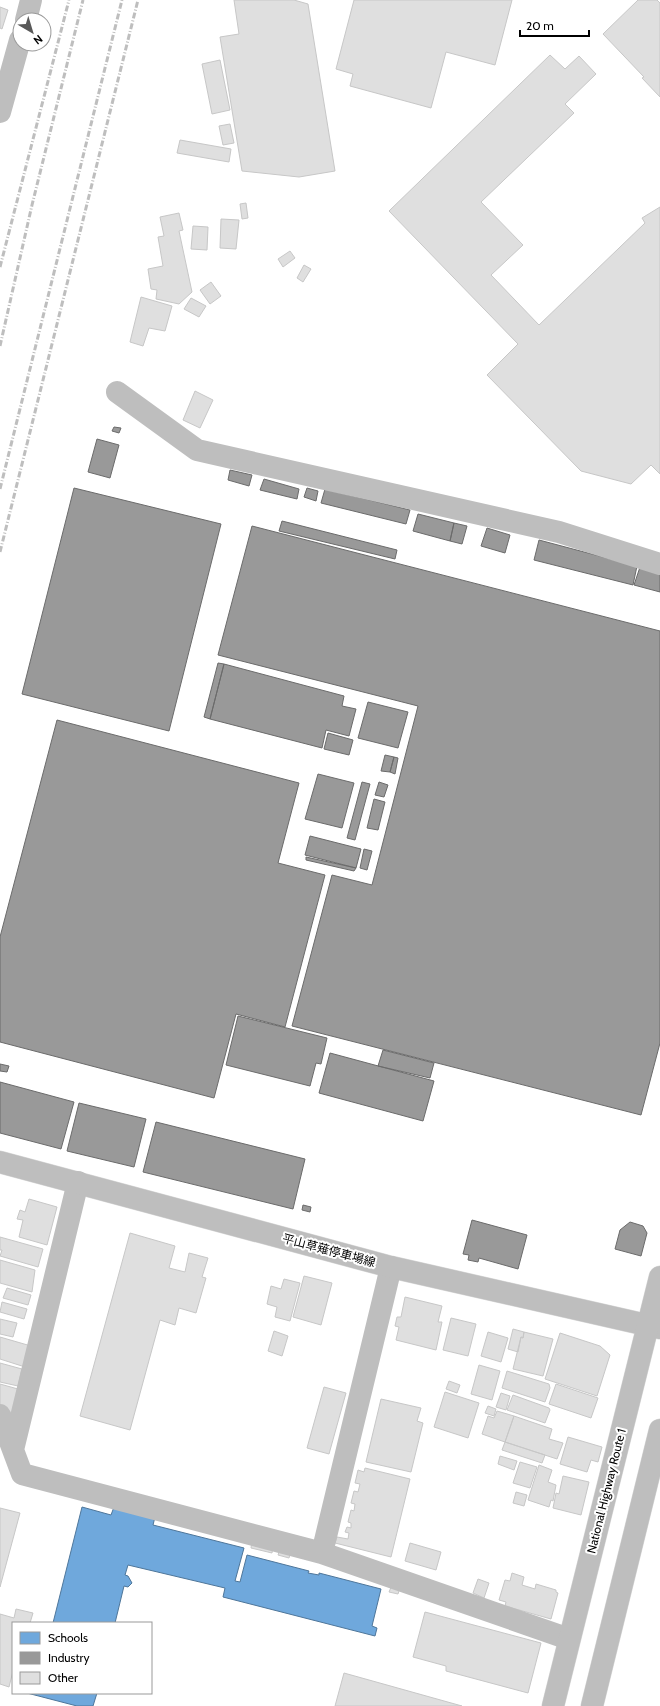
<svg xmlns="http://www.w3.org/2000/svg" width="660" height="1706" viewBox="0 0 660 1706" font-family="Cabin,'Noto Sans JP',sans-serif">
  <style>
    .schools { fill: #6fa8dc; stroke: #4e769a }
    .industry { fill: #999; stroke: #6b6b6b }
    .building { fill: #dfdfdf; stroke: #c7c7c7 }
    .lines { fill: none; stroke-linecap: round; stroke-linejoin: round }
    .major-casing { stroke: #dbdbdb; stroke-width: 23 }
    .highway-casing { stroke: #dbdbdb; stroke-width: 23 }
    .minor { stroke: #bebebe; stroke-width: 22 }
    .major { stroke: #bebebe; stroke-width: 22 }
    .highway { stroke: #bebebe; stroke-width: 22 }
    .rail { stroke: #bebebe; stroke-width: 3; stroke-dasharray: 6 2 1 2; stroke-linecap: butt }
    .labels { text-anchor: middle; dominant-baseline: central; stroke-width: 4; stroke-linejoin: round; paint-order: stroke }
    .street-label { font-size: 12px; fill: #000; stroke: #fff }
  </style>
  <rect width="100%" height="100%" fill="#fff"/>
  <!-- schools -->
  <path class="schools" d="M82,1507L111,1515L114,1507L155,1517L153,1525L244,1548L235,1581L240,1582L247,1555L309,1571L308,1573L319,1575V1573L381,1589L372,1626L377,1628L375,1636L223,1597L225,1588L128,1565L125,1575L128,1576L132,1583L128,1587L124,1586L115,1623H53Z
    M27,1693H97L93,1706H77Z"/>
  <!-- industry -->
  <path class="industry" d="M114,427L121,428L119,433L112,431Z
    M97,439L119,445L110,478L88,472Z
    M230,470L252,475L249,486L228,480Z
    M264,479L299,489L297,499L260,490Z
    M74,488L221,524L169,731L22,694Z
    M307,488L318,491L316,501L304,497Z
    M325,489L410,510L406,524L321,503Z
    M418,514L454,523L450,541L413,531Z
    M282,521L397,550L395,559L279,531Z
    M454,523L467,526L462,544L450,541Z
    M252,526L660,631V1043L641,1115L292,1026L332,875L372,885L418,706L218,655Z
    M487,528L510,535L505,553L481,546Z
    M539,540L637,566L633,585L534,560Z
    M640,567L660,572V592L634,585Z
    M218,663L224,664L210,719L204,717Z
    M224,664L344,696L342,706L356,709L349,736L326,730L322,748L210,719Z
    M368,702L408,712L398,748L358,738Z
    M57,720L299,783L278,863L325,875L285,1027L236,1014L214,1098L0,1042V937Z
    M328,733L353,740L349,755L324,749Z
    M385,755L394,757L390,772L381,771Z
    M394,757L398,758L395,774L390,772Z
    M318,774L354,783L342,828L305,819Z
    M362,782L370,784L355,840L347,838Z
    M379,782L388,785L384,797L375,795Z
    M374,799L385,802L378,830L367,828Z
    M310,836L361,849L356,868L305,855Z
    M364,849L372,851L367,870L360,868Z
    M306,857L356,868L354,871L306,860Z
    M238,1016L327,1038L321,1064L316,1063L310,1086L226,1065Z
    M383,1050L434,1063L430,1078L378,1066Z
    M330,1053L434,1081L423,1121L319,1093Z
    M0,1064L9,1066L7,1072L0,1071Z
    M0,1082L74,1102L61,1149L0,1133Z
    M79,1103L146,1119L134,1167L67,1151Z
    M156,1122L305,1159L293,1209L143,1172Z
    M303,1205L311,1207L310,1212L302,1210Z
    M472,1220L527,1235L518,1269L479,1258L478,1262L468,1260L469,1255L463,1254Z
    M630,1222L643,1226L647,1233L641,1256L615,1249L620,1230Z"/>
  <!-- building -->
  <path class="building" d="M234,0H294L308,4L335,171L299,177L242,171L220,37L239,34Z
    M354,0H512L495,65L446,52L431,108L350,86L353,74L336,69Z
    M638,0H657L660,3V97L642,78L644,77L603,34Z
    M0,7L8,10L2,29L0,28Z
    M550,55L565,69L579,56L596,74L565,104L574,113L481,202L523,245L491,275L539,325L645,223L642,218L660,207V474L651,465L631,484L581,471L487,375L518,344L389,211Z
    M220,60L230,110L212,114L202,64Z
    M230,124L234,143L223,145L219,126Z
    M180,140L231,149L229,162L177,153Z
    M246,203L248,218L242,219L240,204Z
    M179,213L183,230L179,231L192,292L179,304L156,299L157,290L151,289L148,269L163,266L158,237L164,236L160,217Z
    M221,219L239,220L236,249L220,248Z
    M193,226L208,227L207,250L191,249Z
    M290,251L295,258L283,267L278,259Z
    M304,265L311,269L303,282L297,278Z
    M211,282L221,296L210,304L200,290Z
    M141,297L172,306L165,331L149,328L143,346L130,342Z
    M191,298L206,306L199,317L184,309Z
    M195,391L213,400L200,428L183,420Z
    M29,1199L57,1207L47,1245L19,1237L23,1220L17,1219L20,1210L25,1212Z
    M130,1233L175,1246L169,1268L185,1272L189,1253L208,1258L202,1277L206,1278L196,1313L179,1308L175,1325L160,1320L130,1430L80,1416Z
    M0,1237L43,1249L38,1267L0,1256L2,1250H0Z
    M0,1260L35,1270L32,1292L0,1283Z
    M304,1276L332,1283L321,1325L293,1317Z
    M284,1279L300,1283L290,1321L275,1317L277,1307L267,1304L271,1286L281,1289Z
    M7,1288L31,1295L28,1305L3,1298Z
    M405,1297L442,1306L438,1322H442L436,1350L396,1340L399,1327L395,1326L397,1317H401Z
    M2,1302L27,1309L24,1319L0,1312Z
    M451,1318L476,1324L468,1356L443,1350Z
    M0,1319L17,1323L13,1337L0,1334Z
    M513,1329L524,1332L523,1338L521,1337L518,1352L508,1349Z
    M274,1331L288,1336L282,1356L268,1351Z
    M488,1332L508,1338L501,1362L481,1356Z
    M524,1332L553,1339L543,1376L513,1369L521,1337L523,1338Z
    M560,1333L600,1346L610,1355L597,1396L545,1379Z
    M0,1337L31,1346L25,1367L0,1359Z
    M0,1363L22,1369L18,1386L0,1382Z
    M479,1365L500,1371L492,1400L471,1394Z
    M507,1371L549,1384L550,1388L545,1402L502,1388Z
    M449,1381L460,1385L457,1393L446,1389Z
    M0,1384L18,1389L11,1417L0,1405Z
    M556,1384L598,1398L591,1418L549,1404Z
    M324,1387L346,1393L329,1454L307,1448Z
    M445,1392L479,1403L468,1438L434,1427Z
    M501,1393L510,1396L506,1410L496,1407Z
    M513,1395L549,1408L550,1410L545,1423L507,1410Z
    M381,1399L421,1408L417,1421L423,1423L411,1472L366,1462Z
    M488,1406L496,1409L494,1416L485,1413Z
    M497,1411L514,1416L505,1442L482,1434L488,1416L494,1418Z
    M514,1416L552,1429L549,1439L563,1443L557,1459L505,1442Z
    M568,1437L602,1447L598,1462L591,1460L587,1472L560,1464Z
    M505,1442L545,1455L542,1463L502,1450Z
    M500,1456L517,1461L514,1470L498,1464Z
    M520,1462L537,1467L530,1488L513,1483Z
    M539,1465L552,1470L548,1482L556,1485L553,1501L551,1500L549,1507L528,1500Z
    M365,1468L410,1479L391,1557L335,1543L337,1537L348,1539L349,1533L345,1532L347,1527L351,1528V1523L348,1522L351,1510L354,1511L355,1504L351,1503L354,1491L358,1492L360,1484L355,1483L358,1470L364,1472Z
    M563,1476L589,1482L581,1515L553,1508L556,1493L559,1494Z
    M516,1492L527,1495L524,1506L513,1503Z
    M0,1508L20,1513L0,1587Z
    M252,1541L273,1546L272,1553L251,1548Z
    M410,1543L441,1552L436,1570L405,1561Z
    M280,1549L291,1551L289,1558L278,1555Z
    M512,1573L524,1577L522,1585L535,1589L536,1584L556,1590V1592L558,1593L551,1619L505,1606L506,1602L499,1600L505,1580L510,1581Z
    M478,1579L489,1583L484,1598L473,1593Z
    M392,1585L400,1588L398,1594L389,1592Z
    M16,1609L33,1613L30,1623H13V1671L9,1687L0,1684V1614L14,1618Z
    M425,1612L541,1643L528,1693L446,1671V1666L413,1657Z
    M344,1673L462,1706H335Z"/>
  <g class="lines">
    <!-- major casing -->
    <g class="major-casing">
      <path id="major" d="M0,1162L391,1267L660,1328"/>
    </g>
    <!-- highway casing -->
    <g class="highway-casing">
      <path id="highway" d="M553,1706L660,1277
        M592,1706L660,1430"/>
    </g>
    <!-- minor -->
    <path class="minor" d="M26,20L31,0
      M0,112L20,40
      M117,392L197,450L559,532L660,564
      M0,1415L22,1474L322,1553L569,1639
      M13,1450L78,1182
      M322,1553L391,1267"/>
    <!-- major -->
    <use href="#major" class="major"/>
    <!-- highway -->
    <use href="#highway" class="highway"/>
    <!-- rail -->
    <path class="rail" d="M0,267L69,0
      M0,346L32,205L83,0
      M0,489L122,0
      M0,552L138,0"/>
  </g>
  <g class="labels">
    <!-- street labels -->
    <g class="street-label">
      <text transform="translate(329 1250) rotate(15)">平山草薙停車場線</text>
      <text transform="translate(606 1491) rotate(-76)">National Highway Route 1</text>
    </g>
  </g>
  <!-- legend -->
  <rect x="12" y="1622" width="140" height="72" fill="#ffffff" stroke="#999999"/>
  <rect x="20" y="1632" width="20" height="12" fill="#6fa8dc" stroke="#999999"/>
  <text x="48" y="1642" font-size="12" fill="#000000">Schools</text>
  <rect x="20" y="1652" width="20" height="12" fill="#999999" stroke="#999999"/>
  <text x="48" y="1662" font-size="12" fill="#000000">Industry</text>
  <rect x="20" y="1672" width="20" height="12" fill="#dfdfdf" stroke="#999999"/>
  <text x="48" y="1682" font-size="12" fill="#000000">Other</text>
  <!-- north arrow -->
  <g transform="translate(32 32) rotate(142)"><circle r="19" fill="#ffffff" stroke="#999999"/>
  <path d="M0-3L7 15L0 10L-7 15Z" fill="#595959"/>
  <text y="-6" font-size="11" font-weight="bold" text-anchor="middle" fill="#000000">N</text>
  </g>
  <!-- scale -->
  <path d="M520 30v6h69v-6" fill="none" stroke="#000000" stroke-width="2"/>
  <text x="526" y="30" font-size="12" fill="#000000" stroke="#ffffff" stroke-width="3" paint-order="stroke">20 m</text>
</svg>
